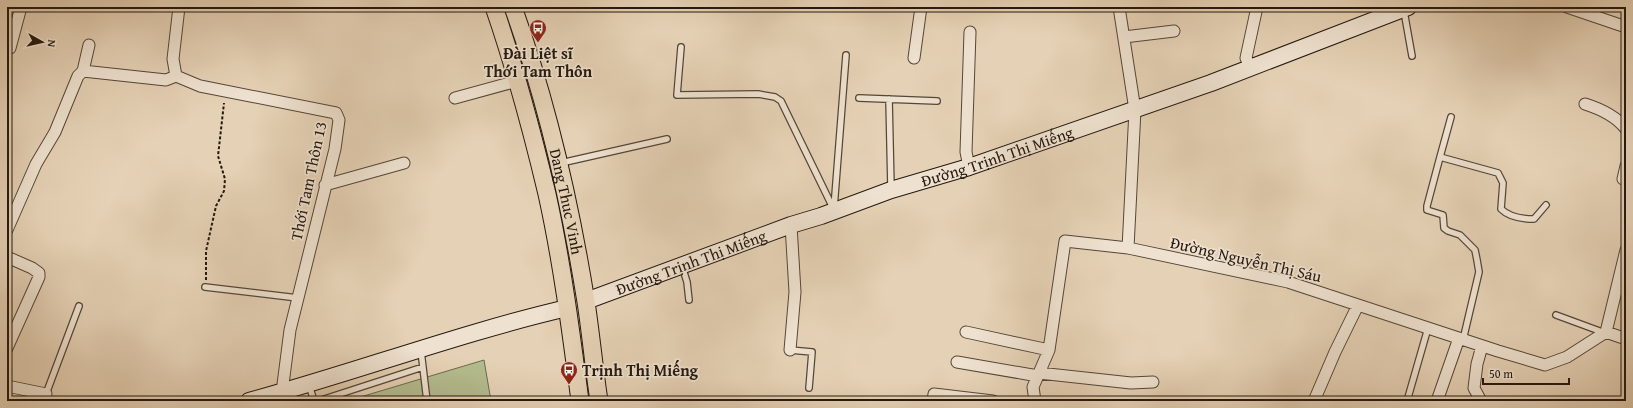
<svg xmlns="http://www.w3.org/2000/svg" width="1633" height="408" viewBox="0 0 1633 408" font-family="'Gentium Book Plus',serif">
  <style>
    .green { fill: #b3bc8e; stroke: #6c6a4e }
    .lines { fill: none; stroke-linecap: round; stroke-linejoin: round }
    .lane-casing { stroke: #554638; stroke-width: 8 }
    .street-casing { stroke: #554638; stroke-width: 13 }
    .secondary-casing { stroke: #25180f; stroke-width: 18 }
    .primary-casing { stroke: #25180f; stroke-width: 19 }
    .path { stroke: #25180f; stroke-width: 2; stroke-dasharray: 3 2; stroke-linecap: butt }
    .lane { stroke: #eee1cf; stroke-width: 5.5 }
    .street { stroke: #eee1cf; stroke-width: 11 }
    .secondary { stroke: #eee1cf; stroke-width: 16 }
    .primary { stroke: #e5d1b5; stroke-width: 17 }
    .labels { text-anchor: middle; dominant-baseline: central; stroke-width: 3.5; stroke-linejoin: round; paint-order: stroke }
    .poi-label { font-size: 16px; font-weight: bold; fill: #25180f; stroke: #eee1cf }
    .street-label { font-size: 16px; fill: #25180f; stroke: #eee1cf }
  </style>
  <rect width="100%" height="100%" fill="#e5d1b5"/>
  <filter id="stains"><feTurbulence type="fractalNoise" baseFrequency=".005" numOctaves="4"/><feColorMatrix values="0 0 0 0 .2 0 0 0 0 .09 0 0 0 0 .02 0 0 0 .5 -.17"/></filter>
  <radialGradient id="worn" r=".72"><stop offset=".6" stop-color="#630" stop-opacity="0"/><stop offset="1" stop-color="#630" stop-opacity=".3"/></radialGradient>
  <!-- green -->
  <path class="green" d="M484,360L491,401H347Z"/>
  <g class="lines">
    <!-- lane casing -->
    <g class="lane-casing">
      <path id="lane" d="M1404,11L1412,56
        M681,47L677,95L758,94L775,97L781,101L834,210
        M859,98L937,101
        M889,99L891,188
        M1440,157L1451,117
        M561,163L667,139
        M834,208L846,55
        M682,266L687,282L689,300
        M205,287L298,298
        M1556,315L1605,333
        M1463,340L1479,272L1477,260L1475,250L1460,235L1448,231L1444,228L1443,215L1427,210V206L1440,157L1498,173L1503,183L1501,209C1509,217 1524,219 1534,219L1546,205
        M790,350L812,352L809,388
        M421,351L427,401
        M309,385L314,401
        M46,394L79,306
        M318,401L423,367
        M1407,401L1428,328"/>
    </g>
    <!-- street casing -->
    <g class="street-casing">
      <path id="street" d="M179,7L173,59L176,76L200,86L336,113L339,120L335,149L290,330L282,392
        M1119,7L1135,110L1128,248L1288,282L1498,351L1545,365L1567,357L1606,332L1626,339
        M1567,7L1626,27
        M1124,37L1174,31
        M10,48L21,7
        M914,58L921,7
        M1251,69L1246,58L1257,7
        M83,71L89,45
        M455,98L517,81
        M1585,104C1601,109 1616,116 1626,129
        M969,167L966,152L970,32
        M1623,179L1626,166
        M325,185L404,163
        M7,230L36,164L55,132L78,76L83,71L166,80L176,76
        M7,257L32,268L39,273V277L7,348
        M966,332L1049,350
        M1606,332L1626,250
        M790,350L795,292L791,225
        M957,362L1038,376
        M1039,373L1131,383L1153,382
        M7,386L46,394L45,401
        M933,401L934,394L993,401
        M1035,401L1033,387L1049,350L1065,241L1128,248
        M1314,401L1335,352L1358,305
        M1437,401L1459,338
        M1481,401L1474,388L1477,364L1482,346"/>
    </g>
    <!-- secondary casing -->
    <g class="secondary-casing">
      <g id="secondary">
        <path id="s1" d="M586,301L791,225L821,216L891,190L969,167L1211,83L1408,7"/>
        <path d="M249,401C356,372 460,333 567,308"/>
      </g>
    </g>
    <!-- primary casing -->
    <g class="primary-casing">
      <g id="primary">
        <path d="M494,7C515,68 532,131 547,194C562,262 571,332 580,401"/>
        <path id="s2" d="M513,7C547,102 570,202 586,302C591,335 594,368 599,401"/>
      </g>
    </g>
    <!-- path -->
    <path class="path" d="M206,280V251L216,206L224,191L225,179L218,156L224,103"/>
    <!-- lane -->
    <use href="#lane" class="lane"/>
    <!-- street -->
    <use href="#street" class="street"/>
    <!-- secondary -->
    <use href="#secondary" class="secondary"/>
    <!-- primary -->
    <use href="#primary" class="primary"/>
  </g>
  <!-- icons -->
  <defs>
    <g id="bus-pin" transform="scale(0.9)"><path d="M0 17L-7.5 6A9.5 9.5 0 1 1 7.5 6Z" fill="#8f2418" stroke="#eee1cf"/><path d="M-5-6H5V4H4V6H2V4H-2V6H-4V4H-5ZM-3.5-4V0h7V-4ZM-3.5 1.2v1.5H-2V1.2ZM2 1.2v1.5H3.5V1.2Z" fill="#fff"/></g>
  </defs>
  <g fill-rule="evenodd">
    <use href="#bus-pin" x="538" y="28"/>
    <use href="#bus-pin" x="569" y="370"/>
  </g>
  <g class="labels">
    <!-- poi labels -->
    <g class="poi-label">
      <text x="538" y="53">Đài Liệt sĩ<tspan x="538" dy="18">Thới Tam Thôn</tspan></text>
      <text x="582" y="370" text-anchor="start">Trịnh Thị Miếng</text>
    </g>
    <!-- street labels -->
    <g class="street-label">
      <text stroke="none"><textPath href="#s1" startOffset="436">Đường Trịnh Thị Miếng</textPath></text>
      <text transform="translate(308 181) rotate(-78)">Thới Tam Thôn 13</text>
      <text stroke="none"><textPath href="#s2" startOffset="202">Dang Thuc Vinh</textPath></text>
      <text transform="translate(1246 259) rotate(13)">Đường Nguyễn Thị Sáu</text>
      <text stroke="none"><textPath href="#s1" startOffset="112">Đường Trịnh Thị Miếng</textPath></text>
    </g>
  </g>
  <!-- margin -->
  <rect width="1633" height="408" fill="none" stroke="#e5d1b5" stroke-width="24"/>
  <rect x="8" y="8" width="1617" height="392" fill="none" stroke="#25180f" stroke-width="2"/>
  <rect x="12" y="12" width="1609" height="384" fill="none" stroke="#25180f"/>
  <!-- north arrow -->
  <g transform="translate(42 42) rotate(98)" stroke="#eee1cf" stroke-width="3" paint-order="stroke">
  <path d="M0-3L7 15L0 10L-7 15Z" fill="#25180f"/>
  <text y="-6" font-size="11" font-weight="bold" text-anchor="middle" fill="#25180f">N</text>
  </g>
  <!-- scale -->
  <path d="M1483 378v6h86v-6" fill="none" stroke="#25180f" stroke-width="2"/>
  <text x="1489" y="378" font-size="12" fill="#25180f" stroke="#eee1cf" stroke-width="3" paint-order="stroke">50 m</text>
  <rect width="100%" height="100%" filter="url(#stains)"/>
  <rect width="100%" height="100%" fill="url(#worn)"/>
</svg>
